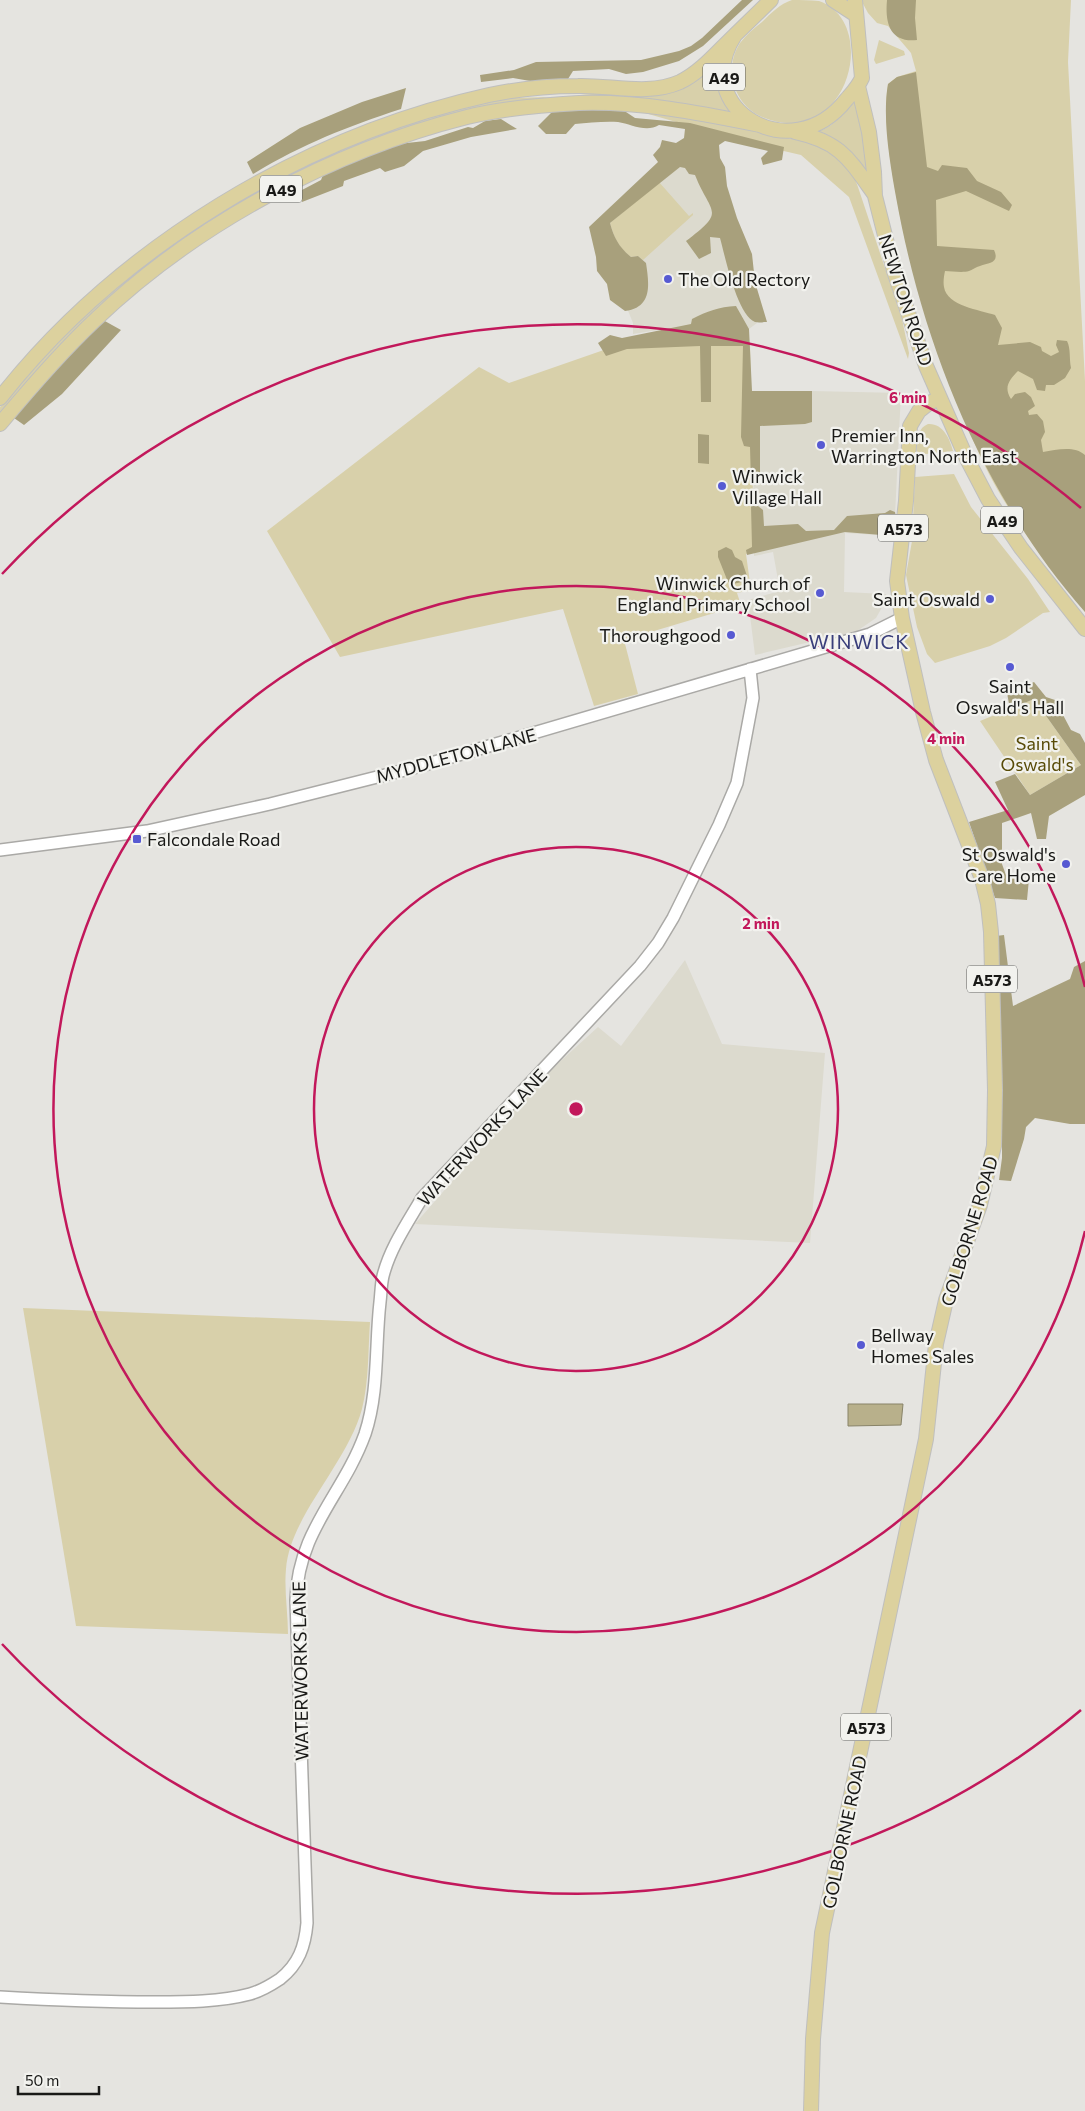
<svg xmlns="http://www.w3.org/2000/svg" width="1085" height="2111" viewBox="0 0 1085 2111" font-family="Commissioner,sans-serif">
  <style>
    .built { fill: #dcdace }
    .green { fill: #d8d0aa }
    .forest { fill: #a8a07c }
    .water { fill: #b8b08b; stroke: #888368 }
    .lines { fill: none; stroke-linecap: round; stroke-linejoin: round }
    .minor-casing { stroke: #aaa9a6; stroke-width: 14 }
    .major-casing { stroke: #bfbfbe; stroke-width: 16 }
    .minor { stroke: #fff; stroke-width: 11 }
    .major { stroke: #dcd19e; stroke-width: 14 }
    .ring { fill: none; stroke: #c2185b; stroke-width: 2.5 }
    .poi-dot { fill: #575ad2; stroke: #f2f2ee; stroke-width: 2 }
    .labels { text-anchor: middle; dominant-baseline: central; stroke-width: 4.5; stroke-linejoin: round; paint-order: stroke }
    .shield { fill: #f2f2ee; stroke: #5a5a58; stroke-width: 1 }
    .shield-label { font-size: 16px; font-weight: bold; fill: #191917 }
    .poi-label { font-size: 18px; fill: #191917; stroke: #f2f2ee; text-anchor: start }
    .street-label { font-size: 18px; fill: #191917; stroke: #f2f2ee }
    .park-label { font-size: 18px; fill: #584b08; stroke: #f2f2ee }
    .quarter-label { font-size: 20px; letter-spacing: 1px; fill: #3a3f7b; stroke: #f2f2ee }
    .centre { fill: #c2185b; stroke: #f2f2ee; stroke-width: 2.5 }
    .ring-label { font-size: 15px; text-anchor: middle; font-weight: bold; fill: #c2185b; stroke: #f2f2ee; stroke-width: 4.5; stroke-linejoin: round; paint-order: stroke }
  </style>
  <rect width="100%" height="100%" fill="#e5e4e0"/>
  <!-- built -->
  <path class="built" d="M702,130L757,323L749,329H664L633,334V323L593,224Z
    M812,391L901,393L894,536L845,533L844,592L886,594L885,602L876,618L857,631L755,655L748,600L780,591L773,552L754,556L753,422L811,420Z
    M685,960L722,1044L825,1053L810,1243L415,1224L542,1078L598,1027L621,1046Z"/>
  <!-- green -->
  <path class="green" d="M792,0C801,0 811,0 819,1C881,22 848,153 762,117C734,105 723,69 740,43C746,35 754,28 762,22C771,13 780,4 792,0Z
    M861,0H1071L1068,62L1085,381V612C1057,575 1027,538 1003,499C984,468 971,436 958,403C931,337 910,271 897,200C891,165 882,120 888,84L897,77L916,71L911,53L888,26L877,23L868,13Z
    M879,40L904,51L905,55L876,64L874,60Z
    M716,61C717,81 721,95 731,113L654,100L580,94L604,92L651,95Z
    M551,97L499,104L277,184L65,341L18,391L0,415V407L38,362L95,305L171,243L248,194L342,147L457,108L508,98Z
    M857,97L869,174L867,175C853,152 843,143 818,132C835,125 847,112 857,97Z
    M638,111L728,125L811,143L835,154L853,174L858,187L902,319L909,353L908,359L849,197L801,155L749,143Z
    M659,182L689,216L693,213V215L643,260L638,256L631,257C619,248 614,238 610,223Z
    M750,342L754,551L746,554L751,590L737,593L741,605L624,640L638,694L594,706L563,609L340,657L267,531L479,367L509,383L621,344Z
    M928,424C943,423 950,439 953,451L917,455C916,443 916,429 928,424Z
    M954,474L971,507L1028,579L1050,612L1043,613L1006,638L990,646L935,663L927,654L917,627L906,575L912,541L915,477Z
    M1034,699L1081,765L1030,795L980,721Z
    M23,1308L370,1322C368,1351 369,1381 362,1409C347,1464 290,1516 286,1569C284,1590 288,1613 288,1634L76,1626Z"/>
  <!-- forest -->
  <path class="forest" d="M742,0H753L703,46L679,61L643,72L626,74L609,69L573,71L568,79L536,82L513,78L481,82L480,75L514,70L536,62L641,60L679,51L691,46L702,38Z
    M887,0H916L915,18L917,40C889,43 885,22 887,0Z
    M916,72L927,167L938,171L942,165L967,168L977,181L1001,192L1012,205L1009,211L966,191L936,200L937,246L994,250C1000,263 989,263 980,266C976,267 972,270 969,271C962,273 952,271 945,271C944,276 943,282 944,287C947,306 980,310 995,315L1002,328L998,345L1030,342L1041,347L1042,351L1051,356L1059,352L1056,345L1057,340L1067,341C1071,349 1069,358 1071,368L1065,378L1054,385H1046L1045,391L1037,390L1033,379L1018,371C1010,379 1003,387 1011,399L1015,394L1025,392L1031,397L1035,406L1028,411L1029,415L1037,414L1043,421L1045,432L1041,440L1043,452C1056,450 1074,445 1085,455V612C983,496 923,347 896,197C890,163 882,118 888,84L897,77Z
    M406,88L401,109C346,127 303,144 253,174L247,162L300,128L362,102Z
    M577,108L623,110L635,118L690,123L784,147L782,160L763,165L761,158L768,151L725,141L719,145L720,158L725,167L727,186L737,218L752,254L755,282L767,322C763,322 759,323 755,322C737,315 725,256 720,238L710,237L711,253L699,259L686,241C727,210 711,215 695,175L689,174L685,168L680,167L610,223C614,238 619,247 631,257L638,256L646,263C649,284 653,307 625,311L610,300L607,284L597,271L596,257L589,227L658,162L653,155L660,147L662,140L676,143L684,138L685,129L659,125C646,133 631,124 618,122C604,121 588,123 575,124L566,134H546L538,126L554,110Z
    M501,119L517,129L471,137L423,151L404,166L385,172L380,168L344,181L343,186L302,202V190L321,180L323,175L398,144L425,141L468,127L473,128L485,121Z
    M736,306L749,329L752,391H812V422L805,424L760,426V484L751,483L750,447L744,446L741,437L743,346H711V402H701L700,346L627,349L606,356L598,343L610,335L622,338L691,324L692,319C707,311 719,307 736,306Z
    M103,320L121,330L62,394L24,425L14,418L60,363Z
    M698,434L709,435V464L698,463Z
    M751,506H758L763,510L764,526L798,524L806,531L834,530L847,516L885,513L890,510L895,512L896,517L894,536L845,532L747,555L746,550L752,547Z
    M726,547L732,550L735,557L742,561L747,576L742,582L733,584L728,582L718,557V551Z
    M1034,682L1046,697L1055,700L1071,730L1080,734L1085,743V795L1049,816L1046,839H1037L1031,813L1002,823V864L1007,878L1029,879L1027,900L995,898L969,822L1008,810L995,782L1015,774L1030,795L1081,765L1034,699L1010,709L1007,693Z
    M1004,935L1013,1006L1070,979L1074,967L1085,961V1124H1070L1035,1118L1026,1127L1024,1139L1011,1181L999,1180L1002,1158V1098L996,936Z"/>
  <!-- water -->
  <path class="water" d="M848,1404H903L901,1425L848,1426Z"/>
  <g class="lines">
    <!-- minor casing -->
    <g class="minor-casing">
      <path id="minor" d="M0,850L147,831L270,804L421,766L870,634L902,618
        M0,1997C52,2000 104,2002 155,2002C186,2002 220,2002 250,1994C261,1991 271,1985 280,1979C299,1964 305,1946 307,1923L296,1600C298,1530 343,1495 365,1434C379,1392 375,1346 380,1302C381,1294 381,1284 383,1276C390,1248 408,1222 422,1198L640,966L658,943L673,918L719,825L737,783L753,698L750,669"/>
    </g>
    <!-- major casing -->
    <g class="major-casing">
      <path id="major" d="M771,0L735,35C688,108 791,170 846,100C852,93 858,87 862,78L855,0
        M833,0L856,15
        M858,86L869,132L874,172L875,196L894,271L926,366L966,457L988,499L1021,548L1085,629
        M795,132C841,142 849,159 875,195
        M0,398C119,247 303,136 489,95C518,89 549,86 578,86C612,85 648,96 680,82C701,72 719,50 735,35
        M0,424C30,388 60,353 94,321C195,224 332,151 467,117C503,108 542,105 579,103C641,101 700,113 760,125
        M811,2111L813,2039L822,1933L926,1439L936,1344L946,1300L980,1205L994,1146L995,1090L991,932L988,904L982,879L936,760L923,712L902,618L897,581L906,501L910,426L919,411L929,403L940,398"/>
    </g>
    <!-- minor -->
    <use href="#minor" class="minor"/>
    <!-- major -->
    <use href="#major" class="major"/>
  </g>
  <!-- distance rings -->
  <g class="ring">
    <circle cx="576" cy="1109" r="262"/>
    <path d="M1085 1231A523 523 0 1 1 1085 987"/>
    <path d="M1081 1710A785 785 0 0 1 2 1644M2 574A785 785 0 0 1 1081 508"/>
  </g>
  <!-- markers -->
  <g class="poi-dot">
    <circle cx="668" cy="279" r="5"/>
    <circle cx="821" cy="445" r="5"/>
    <circle cx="722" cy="486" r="5"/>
    <circle cx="820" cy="593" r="5"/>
    <circle cx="990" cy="599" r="5"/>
    <circle cx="731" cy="635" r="5"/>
    <circle cx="1010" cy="667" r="5"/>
    <rect x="132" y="834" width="10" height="10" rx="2.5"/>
    <circle cx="1066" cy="864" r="5"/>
    <circle cx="861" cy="1345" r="5"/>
  </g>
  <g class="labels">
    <!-- shield labels -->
    <g class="shield">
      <rect x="703" y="63.5" width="42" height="27" rx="4"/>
      <rect x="260" y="175.5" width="42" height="27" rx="4"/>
      <rect x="981" y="506.5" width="42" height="27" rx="4"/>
      <rect x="878" y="514.5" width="50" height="27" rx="4"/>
      <rect x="967" y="965.5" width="50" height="27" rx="4"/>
      <rect x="841" y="1713.5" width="50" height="27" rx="4"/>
    </g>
    <g class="shield-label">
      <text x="724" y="77">A49</text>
      <text x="281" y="189">A49</text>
      <text x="1002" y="520">A49</text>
      <text x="903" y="528">A573</text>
      <text x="992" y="979">A573</text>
      <text x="866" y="1727">A573</text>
    </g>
    <!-- poi labels -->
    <g class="poi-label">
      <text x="678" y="279">The Old Rectory</text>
      <text x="831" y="435">Premier Inn,<tspan x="831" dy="21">Warrington North East</tspan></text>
      <text x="732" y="476">Winwick<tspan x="732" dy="21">Village Hall</tspan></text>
      <text x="810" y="583" text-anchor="end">Winwick Church of<tspan x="810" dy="21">England Primary School</tspan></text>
      <text x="980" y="599" text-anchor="end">Saint Oswald</text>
      <text x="721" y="635" text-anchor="end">Thoroughgood</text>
      <text x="1010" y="686" text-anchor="middle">Saint<tspan x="1010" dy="21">Oswald's Hall</tspan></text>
      <text x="147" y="839">Falcondale Road</text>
      <text x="1056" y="854" text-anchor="end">St Oswald's<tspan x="1056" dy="21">Care Home</tspan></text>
      <text x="871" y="1335">Bellway<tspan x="871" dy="21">Homes Sales</tspan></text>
    </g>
    <!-- street labels -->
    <g class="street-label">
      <text transform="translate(906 300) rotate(72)">NEWTON ROAD</text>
      <text transform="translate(456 755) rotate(-15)">MYDDLETON LANE</text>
      <text transform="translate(482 1137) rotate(-47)">WATERWORKS LANE</text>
      <text transform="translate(969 1231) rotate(-73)">GOLBORNE ROAD</text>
      <text transform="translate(300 1671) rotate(-91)">WATERWORKS LANE</text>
      <text transform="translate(844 1832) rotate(-78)">GOLBORNE ROAD</text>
    </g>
    <!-- park labels -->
    <g class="park-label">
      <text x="1037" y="743">Saint<tspan x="1037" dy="21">Oswald's</tspan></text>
    </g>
    <!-- quarter labels -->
    <g class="quarter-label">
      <text x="859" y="641">WINWICK</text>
    </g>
  </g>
  <circle cx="576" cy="1109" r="8" class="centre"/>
  <g class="ring-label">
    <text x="908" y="403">6 min</text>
    <text x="946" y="744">4 min</text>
    <text x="761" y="929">2 min</text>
  </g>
  <!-- scale -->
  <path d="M18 2086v8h81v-8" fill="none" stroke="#191917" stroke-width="2.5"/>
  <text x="25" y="2086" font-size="15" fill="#191917" stroke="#f2f2ee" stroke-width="4" paint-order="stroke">50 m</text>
</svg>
